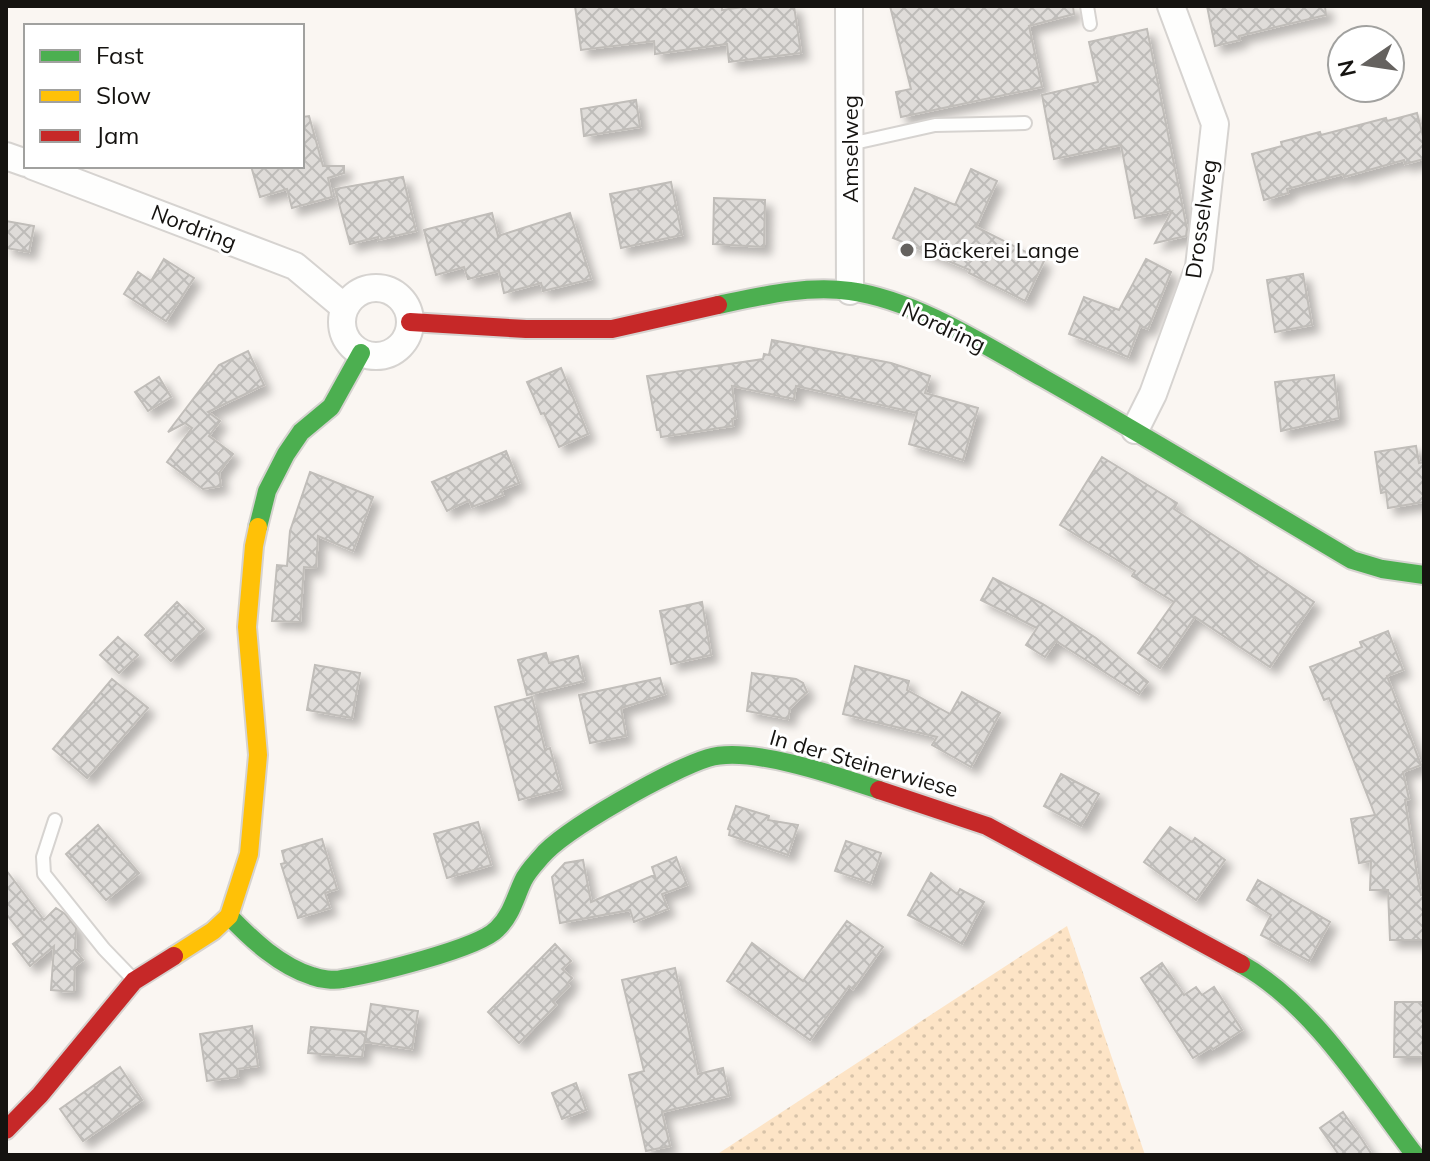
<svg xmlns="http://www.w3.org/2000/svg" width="1430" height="1161" viewBox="0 0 1430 1161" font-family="Mulish,sans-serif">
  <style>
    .grass { fill: url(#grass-dots) }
    .building { fill: url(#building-cross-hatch); stroke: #c0bdb9; stroke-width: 2; filter: url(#shadow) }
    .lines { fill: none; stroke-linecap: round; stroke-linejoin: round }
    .lane-casing { stroke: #d6d3d0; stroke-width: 16 }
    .street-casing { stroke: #d6d3d0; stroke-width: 30 }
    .fast-casing { stroke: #d6d3d0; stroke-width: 22 }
    .slow-casing { stroke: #d6d3d0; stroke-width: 22 }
    .jam-casing { stroke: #d6d3d0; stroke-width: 22 }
    .lane { stroke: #fefefd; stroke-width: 12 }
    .street { stroke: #fefefd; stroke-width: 26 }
    .fast { stroke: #4caf50; stroke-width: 18 }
    .slow { stroke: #ffc107; stroke-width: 18 }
    .jam { stroke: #c62828; stroke-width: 18 }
    .poi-dot { fill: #65625f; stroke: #fff; stroke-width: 3 }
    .labels { text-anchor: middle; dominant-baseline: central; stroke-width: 6; stroke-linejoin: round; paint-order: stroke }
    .street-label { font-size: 22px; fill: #151310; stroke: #fff }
    .poi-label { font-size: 22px; fill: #151310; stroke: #fff; text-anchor: start }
  </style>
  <defs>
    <pattern id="grass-dots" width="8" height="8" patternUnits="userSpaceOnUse" patternTransform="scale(2)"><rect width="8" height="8" fill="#fde4c6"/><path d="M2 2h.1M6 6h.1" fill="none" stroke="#d8c3a9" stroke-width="1.8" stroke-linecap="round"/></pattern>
    <pattern id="building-cross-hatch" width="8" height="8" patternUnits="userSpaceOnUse" patternTransform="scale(2)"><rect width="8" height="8" fill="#dfdcd9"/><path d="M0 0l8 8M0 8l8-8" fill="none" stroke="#bebcb9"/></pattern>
    <filter id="shadow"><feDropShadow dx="7" dy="7" stdDeviation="4" flood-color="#0004"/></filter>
  </defs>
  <rect width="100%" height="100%" fill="#faf6f2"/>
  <!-- grass -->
  <path class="grass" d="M1067,926L1145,1155H716Z"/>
  <!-- building -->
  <path class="building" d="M575,6H722V10L749,6H794L801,53L729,62L727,44L655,54L654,41L581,50Z
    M890,6H1073L1074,14L1029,26L1042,87L901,117L896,92L911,89Z
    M1207,6H1325L1326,15L1239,36L1240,40L1215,46Z
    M1147,29L1187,229L1186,236L1155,243L1172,211L1135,218L1121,145L1054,159L1042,95L1098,82L1089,42Z
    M636,100L640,127L584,136L581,109Z
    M1417,113L1424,140V159L1405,164L1404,160L1344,177L1343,174L1287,189L1288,193L1264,200L1252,154L1282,146L1281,142L1320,132L1321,135L1386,118L1387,121Z
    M309,116L323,166H344V173L328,178L332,197L292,208L287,189L260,197L251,166H302V117Z
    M971,169L997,181L976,227L1044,261L1025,301L969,273L970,270L893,238L915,188L955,205Z
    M403,177L416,231L378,240V237L350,244L335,189Z
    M671,182L682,235L621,248L610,194Z
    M714,198L765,200L764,247L713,244Z
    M492,213L498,236L570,213L591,279L543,291L541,283L504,293L499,271L468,279L464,267L436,275L424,230Z
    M6,221L34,226L29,252L6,248Z
    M164,259L194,278L166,321L124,294L138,272L151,281Z
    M1146,259L1171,272L1148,329L1140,326L1128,357L1069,334L1084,297L1119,310Z
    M1303,274L1312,325L1275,332L1267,280Z
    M772,340L891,363L930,376L925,393L978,408L963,460L909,444L917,413L796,386L794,399L732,386L736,418L732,419L733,426L661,437L660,430H657L647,376L763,359L764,354L769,355Z
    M248,351L264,385L208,412L220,421L209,436L233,454L219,473L221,486L203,489L167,462L192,428L185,423L168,432L219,365Z
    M561,368L588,434L559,447L544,413L541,414L527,382Z
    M1334,375L1339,418L1281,431L1275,382Z
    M159,377L171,397L148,411L135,392Z
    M1416,446L1419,463L1424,462V502L1388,508L1386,492L1381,493L1375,452Z
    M506,451L519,483L501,490L503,495L472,507L469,500L447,511L432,482Z
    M1102,457L1177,503L1174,509L1314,602L1270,667L1195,617L1160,668L1138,653L1174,602L1132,576L1135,571L1060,525Z
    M310,472L373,497L353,551L318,536L316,568L304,567L300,622L272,621L277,565L287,566L290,531Z
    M993,578L1043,604L1096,638L1148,682L1139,694L1056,641L1045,657L1026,645L1037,628L981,600Z
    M177,602L204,629L171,661L145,635Z
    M702,602L711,655L671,664L660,611Z
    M1388,631L1403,670L1387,676L1421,765L1403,772L1409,799L1405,800L1417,874L1421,895H1424V940H1390L1388,890H1370L1371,861L1359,863L1351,819L1375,815L1329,698L1324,700L1310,667L1362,647L1360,642Z
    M118,637L138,655L119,673L100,655Z
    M546,653L549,663L578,656L584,681L527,695L518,660Z
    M315,665L360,673L352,718L307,710Z
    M855,666L909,681L907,690L950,714L962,692L1000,713L971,767L932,745L937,737L843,714Z
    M752,673L796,679L803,683L807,692L790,708L788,719L747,711Z
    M660,678L665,694L621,708L626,736L590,743L579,695Z
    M112,679L148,708L87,778L53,749Z
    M532,697L545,750L550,748L561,789L519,800L495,707Z
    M1061,774L1099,794L1081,826L1044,806Z
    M736,806L769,816L768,820L798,825L788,855L729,835L730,830L728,829Z
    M478,822L491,865L447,878L434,834Z
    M98,825L139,873L106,900L66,854Z
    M1170,827L1192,842L1195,838L1225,860L1196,900L1144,862Z
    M322,839L337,889L325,893L330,908L298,918L281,864L285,863L282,851Z
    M846,841L881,853L871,883L835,871Z
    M676,857L687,885L662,894L668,909L634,922L630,910L560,923L552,877L565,863L583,860L591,902L654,875L656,879L652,867Z
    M6,870L44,920L56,908L65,914L76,928L75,950L83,960L75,966L74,992L51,990L54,946L30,966L13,944L24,936L6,914Z
    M931,873L957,894L960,889L984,902L962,944L908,915Z
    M1258,880L1330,922L1309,961L1261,935L1271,915L1247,900Z
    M847,921L883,947L853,989L849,986L810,1040L727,981L752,943L803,981Z
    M555,944L571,961L562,969L572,978L567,984L569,986L553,1002L556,1005L519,1043L488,1012Z
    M1162,963L1184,995L1196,987L1202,995L1214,987L1242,1030L1213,1049L1211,1047L1193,1058L1141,978Z
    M675,968L698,1074L723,1068L729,1096L662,1112L670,1146L646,1151L629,1075L644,1071L622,980Z
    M1395,1002H1424V1057H1394Z
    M371,1004L418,1011L412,1049L365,1042Z
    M252,1026L258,1066L237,1069L238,1077L207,1081L200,1034Z
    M311,1027L366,1032L362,1057L308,1053Z
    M120,1067L142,1100L83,1141L60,1109Z
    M576,1083L586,1110L562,1119L552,1093Z
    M1343,1112L1357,1132L1372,1155H1339L1320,1128Z"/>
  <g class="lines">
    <!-- lane casing -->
    <g class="lane-casing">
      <path id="lane" d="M1087,6L1090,24
        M850,144L935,125L1025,123
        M55,820L43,857L44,874L104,949L132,978"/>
    </g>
    <!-- street casing -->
    <g class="street-casing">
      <path id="street" d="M849,6L850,291
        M6,156L26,163
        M33,166L295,266L344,307
        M342 322a34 34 0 1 1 68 0a34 34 0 1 1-68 0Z
        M1135,430L1153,394L1199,267L1215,124L1171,6"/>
    </g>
    <!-- fast casing -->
    <g class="fast-casing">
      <path id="fast" d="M718,305C761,296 806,285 850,291C916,300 986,346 1043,378C1147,437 1249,499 1352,560L1382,569L1424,575
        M258,527L267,491L286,454L301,432L331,407L361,353
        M229,916C252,940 280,966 312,976C320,979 334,981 342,979C372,974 478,949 497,929C511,916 515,898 523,881C527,872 535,864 541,857C564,829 672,769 708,758C749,745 838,776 879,790
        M1241,964C1312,1003 1366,1091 1415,1155"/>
    </g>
    <!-- slow casing -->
    <g class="slow-casing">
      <path id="slow" d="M174,956L213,931L229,916L249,854L258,755L247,627L254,546L258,527"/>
    </g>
    <!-- jam casing -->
    <g class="jam-casing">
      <path id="jam" d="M410,322L526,329H612L718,305
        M879,790L987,826L1241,964
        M6,1130L40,1095L134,981L174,956"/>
    </g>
    <!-- lane -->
    <use href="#lane" class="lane"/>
    <!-- street -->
    <use href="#street" class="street"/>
    <!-- fast -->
    <use href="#fast" class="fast"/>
    <!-- slow -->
    <use href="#slow" class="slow"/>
    <!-- jam -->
    <use href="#jam" class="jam"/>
  </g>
  <!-- markers -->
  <circle class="poi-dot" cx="907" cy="250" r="8"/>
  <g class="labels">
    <!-- street labels -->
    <g class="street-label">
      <text transform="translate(850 149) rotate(-90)">Amselweg</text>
      <text transform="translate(1201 219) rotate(-82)">Drosselweg</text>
      <text transform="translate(194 227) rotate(21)">Nordring</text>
      <text transform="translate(944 327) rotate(25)">Nordring</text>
      <text transform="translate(864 763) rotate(16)">In der Steinerwiese</text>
    </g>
    <!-- poi labels -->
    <g class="poi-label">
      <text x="923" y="250">Bäckerei Lange</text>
    </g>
  </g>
  <!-- border -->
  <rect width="1430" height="1161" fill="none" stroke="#151310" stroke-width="16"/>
  <!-- legend -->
  <rect x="24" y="24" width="280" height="144" fill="#ffffff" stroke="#a1a19f" stroke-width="2"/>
  <rect x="40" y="50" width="40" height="12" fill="#4caf50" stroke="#a1a19f" stroke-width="2"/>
  <text x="96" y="64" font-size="24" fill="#151310">Fast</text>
  <rect x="40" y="90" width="40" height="12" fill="#ffc107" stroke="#a1a19f" stroke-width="2"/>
  <text x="96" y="104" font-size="24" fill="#151310">Slow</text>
  <rect x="40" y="130" width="40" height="12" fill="#c62828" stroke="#a1a19f" stroke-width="2"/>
  <text x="96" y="144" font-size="24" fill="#151310">Jam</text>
  <!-- north arrow -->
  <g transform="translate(1366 64) rotate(257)"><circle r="38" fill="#ffffff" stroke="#a1a19f" stroke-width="2"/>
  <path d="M0-6L14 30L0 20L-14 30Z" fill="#65625f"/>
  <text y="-12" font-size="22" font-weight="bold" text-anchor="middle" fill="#151310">N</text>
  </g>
</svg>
